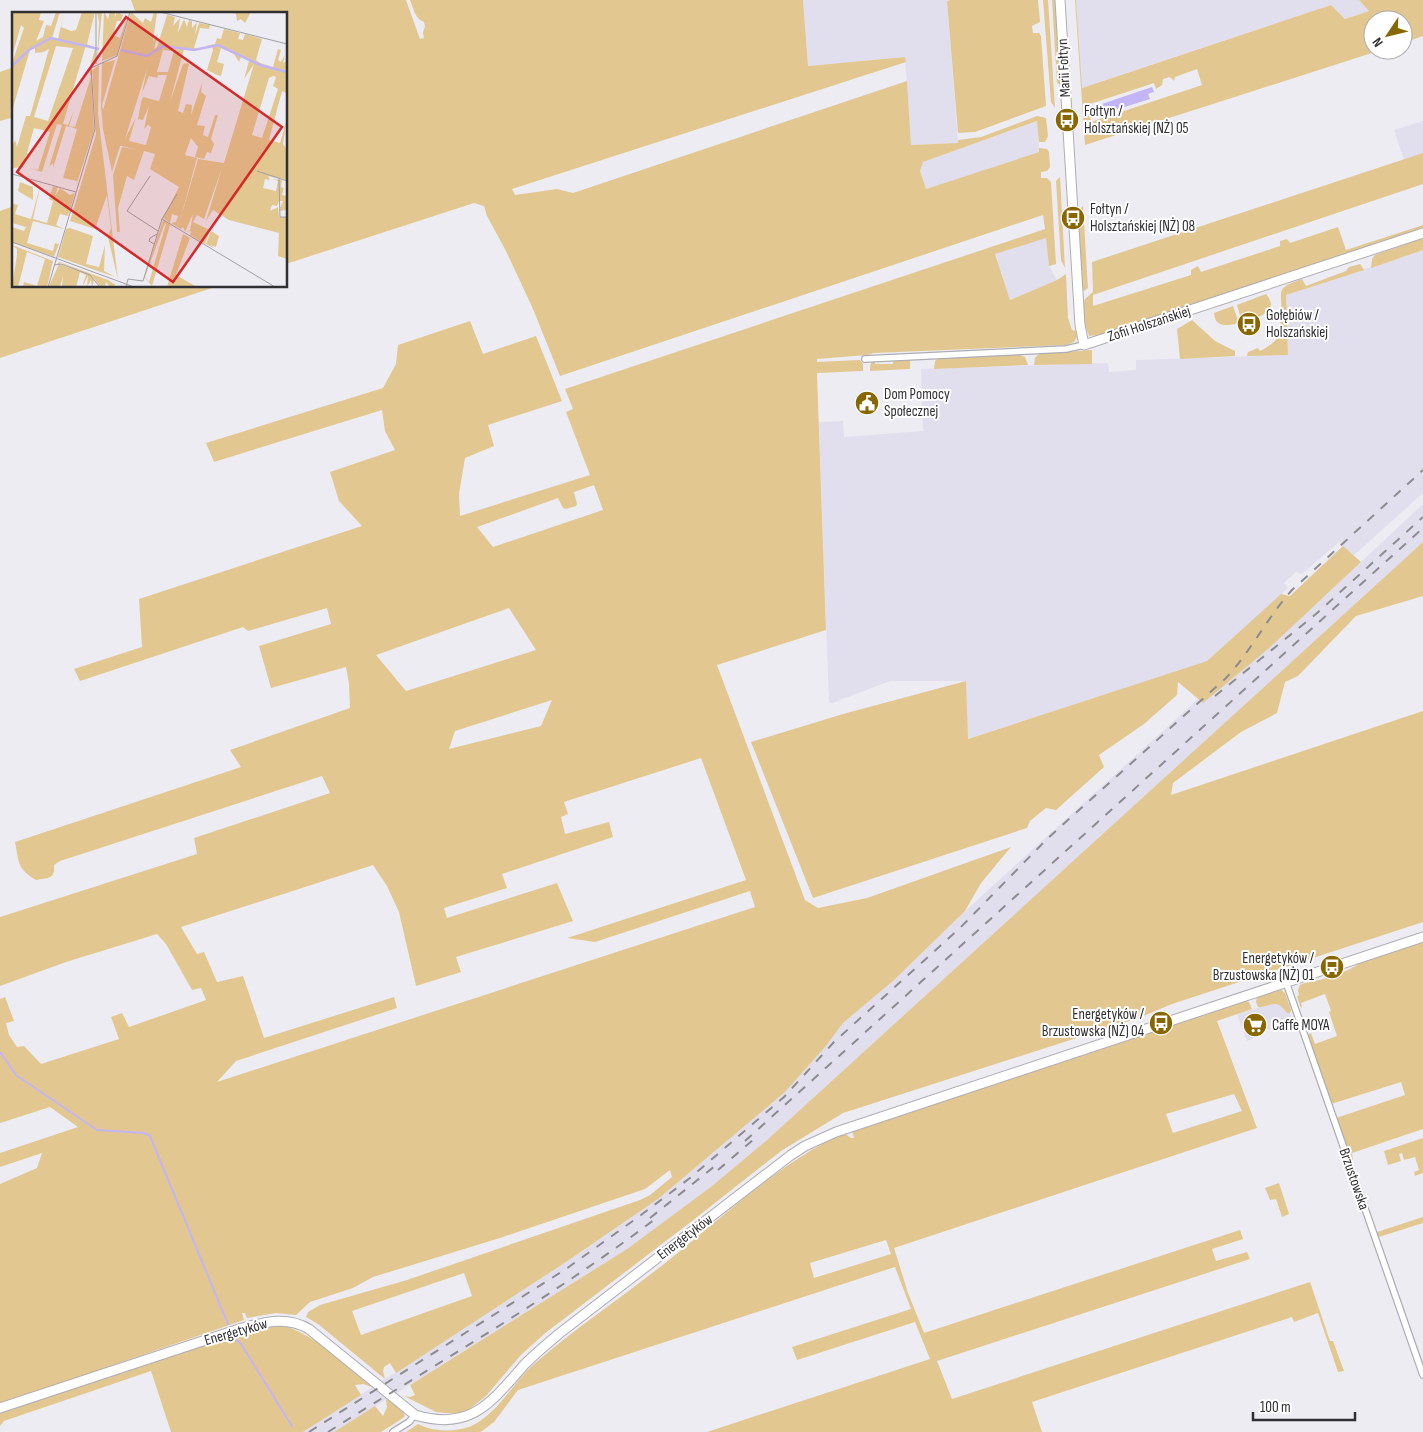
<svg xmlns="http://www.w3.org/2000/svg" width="1423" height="1432" viewBox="0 0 1423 1432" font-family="'Sofia Sans Condensed',sans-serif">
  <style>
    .built { fill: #e1deed }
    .green { fill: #e2c890; fill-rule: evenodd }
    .water { fill: #c3b5f5 }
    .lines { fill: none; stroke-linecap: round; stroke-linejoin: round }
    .stream { stroke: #c3b5f5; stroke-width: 2 }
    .street-casing { stroke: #aeadb4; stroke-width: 8 }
    .secondary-casing { stroke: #aeadb4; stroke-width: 11 }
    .street { stroke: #fff; stroke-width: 5.5 }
    .secondary { stroke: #fff; stroke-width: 9 }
    .rail { stroke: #8c8b90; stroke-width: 2; stroke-dasharray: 9 9; stroke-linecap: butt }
    .labels { text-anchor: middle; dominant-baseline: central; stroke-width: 4; stroke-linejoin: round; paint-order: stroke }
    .street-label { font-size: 15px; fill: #302f32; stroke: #fff }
    .poi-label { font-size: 15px; fill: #302f32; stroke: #fff; text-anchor: start }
    .inset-river { fill: none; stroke: #c3b5f5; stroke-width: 2.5 }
    .inset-road { fill: none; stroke: #a1a0a6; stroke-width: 1 }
    .view { fill: #d62828; fill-opacity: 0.15; stroke: #d62828; stroke-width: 2.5 }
    .inset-edge { fill: none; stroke: #302f32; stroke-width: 2.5 }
  </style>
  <rect width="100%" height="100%" fill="#edecf3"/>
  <!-- built -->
  <path class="built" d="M803,0H947L958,143L911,145L905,57L808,66Z
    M1076,0H1359L1369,11L1345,19L1331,5L1081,88Z
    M1038,121L1039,152L926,189L920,171L922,162Z
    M1423,121V153L1404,160L1394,130Z
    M1046,237L1049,266L1057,280L1010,300L995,253Z
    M1423,250V493L1353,556L1339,542L1302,574L1296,572L1284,583L1288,588L1207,661L967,739L966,681H890L832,703L829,702L819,422L843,421L844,437L923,431L921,369L1108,363L1109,372L1136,370V360L1288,355L1285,295Z
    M1423,504V542L767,1140L712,1186L627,1249L334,1432H303L566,1262L658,1199L785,1092L826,1046L843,1023L893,981L965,911L1198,699L1203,703L1327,594Z
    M1275,1003L1282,1005L1286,1012L1290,1013L1293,1022L1261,1032L1262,1035L1247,1041L1237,1014Z"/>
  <!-- green -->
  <path class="green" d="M131,0H406L420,39L424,38L423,33L425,26L424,22C415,19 413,8 410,0H803L808,66L905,57L906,62L512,189L515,195L557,189L573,193L907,81L911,145L958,143V140L981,137L1037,116L1046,118L1048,136L1045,142H1039L1037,121L923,162L920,171L926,189L1039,152V148L1047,149L1049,152L1050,167L1047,171L1041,172V178H1047L1051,182L1056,264L1049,266L1046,238L995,254L1010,300L1057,280L1066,274L1068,318L1072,330L1076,331L1077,337L1074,342L1066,345L874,353L867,355L817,359V362L860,360L863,364V371L817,373L826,630L717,665L805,900L818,908L867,898L1011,847L981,883L965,911L893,981L843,1023L826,1046L785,1092L658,1199L566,1262L396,1373L390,1363L384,1367L383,1371L385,1379L318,1324L306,1317L308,1312L320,1305L407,1280L640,1200L650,1195L672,1177L670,1170L645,1189L500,1238L373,1277L353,1288L310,1302L296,1315L276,1313L247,1318L245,1313H242L244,1320L0,1404V1184L37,1168L42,1153L0,1167V1153L78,1127L50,1107L0,1123V999L5,997L14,1021L6,1023L9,1035L17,1047L24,1046L41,1064L119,1039L111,1017L122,1013L129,1027L206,1000L201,988L192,990L166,944L157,934L66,962L0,986V917L197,854L194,838L330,793L322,776L60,861L54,865C55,879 49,878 36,880C17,869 19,862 15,842L241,767L230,750L350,708L349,684L346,667L271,688L259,646L331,624L327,608L248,631L243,627L80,681L74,669L142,647L139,599L362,526L339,501L330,472L395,450L385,431L382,410L214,462L206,443L383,388L396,364L398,345L470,321L483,354L536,336L562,401L488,425L494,446L465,458L459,494L460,516L590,475L566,412L573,409L565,389L1045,229L1043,215L560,376L533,309L506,251L487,216L484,206L474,203L286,264V14H136ZM594,485L603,510L493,547L477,527L558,498L563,508L566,509L576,506L577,504L574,492ZM509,608L536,650L406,691L376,655ZM552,700L541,726L449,749L455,731ZM701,758L746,880L567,938L595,942L750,891L755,907L217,1082L236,1061L397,1008L394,997L264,1038L243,976L217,982L204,952L197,954L181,927L373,865L387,886L399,912L416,986L461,972L456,957L573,921L557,883L447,918L444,908L507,888L502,874L613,837L609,822L565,834L561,817L568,814L564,802ZM464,1273L472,1296L361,1335L352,1311Z
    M950,0H1038L1040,22L1032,26L1033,33H1039L1041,36L1046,106L975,132L958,133L947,1Z
    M1043,0H1048L1055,108L1051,102Z
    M1052,0H1056L1061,85L1057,83Z
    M1075,0H1076L1082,88L1331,5L1345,19L1369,11L1359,0H1423V36L1403,43V20H1373V50H1381L1085,145ZM1197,69L1202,85L1091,122L1090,104L1154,83L1156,89L1162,85L1163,79L1170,77L1174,81L1175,77Z
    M14,67V117L0,121V72Z
    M1423,153V184L1093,295V306L1191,275V270L1198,266L1201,272L1280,246V241L1287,239L1290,243L1338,227L1346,250L1423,225V229L1099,337L1098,335L1089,336L1086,328H1084L1083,304L1085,299L1093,292L1092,262Z
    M1060,177L1065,268L1061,260L1056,181Z
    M14,206V286H218L0,358V211Z
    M1083,206L1088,288L1084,291L1081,287L1077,214L1078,211Z
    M1423,238V250L1371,268L1372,259L1375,255Z
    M1360,264L1364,270L1286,295L1288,355L1247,356L1248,352L1258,348L1260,351C1270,346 1277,341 1282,331L1279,330C1280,324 1282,319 1282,314C1281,289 1276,288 1302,279L1306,286L1346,271L1349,267Z
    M1266,294C1282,313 1255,318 1242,322L1237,305Z
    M1233,306L1239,323C1227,326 1215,328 1214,313Z
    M1192,320L1215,341L1235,351V356L1180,359L1177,329Z
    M1092,350V364L1034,365L1035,358L1039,354Z
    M1017,354L1025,357L1028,365L934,369L935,361L941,357Z
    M893,358H910V369L870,371C870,366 870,362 875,360V364H893Z
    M1423,542V596L1356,616L1298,676L1285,682L1277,713L1241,732L1173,783L1171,795L1423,711V922L1172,1004L1136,1019L843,1113L781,1151L692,1221L544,1334L520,1356L486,1396L467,1411L457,1414L436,1412L404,1396L410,1397L415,1395L410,1385L627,1249L712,1186L767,1140Z
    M1343,546L1361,562L1268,649L1203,703L1178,682L1177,695L1144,724L1099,755L1104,767L1056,810L1046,808L1030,821L1027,828L813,898L751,742L843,714L966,681L968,739L1207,661L1281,594L1290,596Z
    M1423,942V1129L1352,1153L1353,1160H1351L1336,1118L1405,1095L1401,1082L1331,1104L1307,1035L1311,1033L1315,1044L1337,1036L1329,1012L1331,1011L1325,994L1301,1003L1302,1007L1301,1008L1297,997L1299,995L1298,990L1300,985C1306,982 1312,982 1319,980C1333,977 1345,972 1357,965L1356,963Z
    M1280,989L1285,993L1291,1010L1290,1013H1287C1276,997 1272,1007 1258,1007L1256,1002L1257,997Z
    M1243,1000L1249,1002L1252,1009L1217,1021L1257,1128L894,1248L908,1293L924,1333L1240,1230L1243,1239L1212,1249L1216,1261L1247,1252L1250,1259L937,1361L952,1399L1310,1282L1330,1341H1333L1344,1371L1338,1372L1318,1313L1294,1322L1292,1317L1032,1402L1042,1432H707L930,1359L915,1322L797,1360L792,1347L911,1309L895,1267L518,1390L494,1422L482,1431L480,1432H406L418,1424C434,1432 452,1432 469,1427C497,1415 512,1384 534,1364C577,1327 625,1295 669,1260C725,1215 779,1163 844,1133L851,1138H854L852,1130ZM1234,1094L1242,1111L1173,1133L1166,1114ZM886,1240L891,1254L814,1278L810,1263Z
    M1423,1138V1173L1415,1176L1414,1172L1419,1170L1415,1157L1404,1160L1402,1153L1399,1154L1401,1161L1388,1165L1384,1151Z
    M1279,1183L1289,1214L1282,1217L1276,1199L1270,1200L1265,1188Z
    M1423,1217V1223L1379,1237L1377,1232Z
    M283,1325C318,1337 345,1364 372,1387L363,1384L355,1385L361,1395L303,1432H171L151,1371L4,1421L0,1426V1411L262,1326Z
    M387,1399L402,1410L405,1416L400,1420L381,1432H334L375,1406L383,1416L387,1407L386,1400Z"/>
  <!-- water -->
  <path class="water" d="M1152,87L1154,92L1148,94L1150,99L1093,117V107Z"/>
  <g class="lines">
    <!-- stream -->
    <path class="stream" d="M0,1052L16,1075L97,1130L144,1133L150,1136L228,1324
      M235,1339L241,1344L292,1426"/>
    <!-- street casing -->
    <g class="street-casing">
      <path id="street" d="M865,359L1066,349L1084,345
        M1286,982L1423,1375
        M393,1432L409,1422L415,1415"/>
    </g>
    <!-- secondary casing -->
    <g class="secondary-casing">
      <path id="secondary" d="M1060,0L1080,325L1084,345L1423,233
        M0,1408L242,1328C266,1322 287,1316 309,1329L415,1415C472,1432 492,1401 525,1364C536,1353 548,1343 560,1333L791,1155L805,1146L836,1132L1423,937"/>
    </g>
    <!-- street -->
    <use href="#street" class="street"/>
    <!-- secondary -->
    <use href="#secondary" class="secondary"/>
    <!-- rail -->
    <path class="rail" d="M1215,696L1316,614L1423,517
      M745,1141L1423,528
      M718,1170L754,1139
      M650,1218L720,1162
      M309,1432L566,1269L641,1215L690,1178L784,1097L834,1042L960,928L1048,838L1226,678C1251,651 1267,618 1292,590L1423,470
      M328,1432C439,1362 556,1295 659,1216"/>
  </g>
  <!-- icons -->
  <defs>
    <g id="bus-disc" transform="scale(1.25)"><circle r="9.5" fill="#886703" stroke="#fff"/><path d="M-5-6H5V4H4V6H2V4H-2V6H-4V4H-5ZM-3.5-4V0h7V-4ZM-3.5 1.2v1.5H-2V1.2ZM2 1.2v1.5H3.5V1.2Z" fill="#fff"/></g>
    <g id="civic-disc" transform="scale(1.25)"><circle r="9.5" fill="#886703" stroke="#fff"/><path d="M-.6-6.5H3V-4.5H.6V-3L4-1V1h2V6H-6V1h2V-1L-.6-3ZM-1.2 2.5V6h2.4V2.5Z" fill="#fff"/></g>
    <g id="supermarket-disc" transform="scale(1.25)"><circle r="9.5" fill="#886703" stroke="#fff"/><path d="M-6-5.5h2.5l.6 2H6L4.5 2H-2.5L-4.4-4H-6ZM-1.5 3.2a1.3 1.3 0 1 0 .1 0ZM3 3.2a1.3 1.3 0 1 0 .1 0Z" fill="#fff"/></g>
  </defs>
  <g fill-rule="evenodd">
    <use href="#bus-disc" x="1067" y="120"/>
    <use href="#bus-disc" x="1073" y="218"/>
    <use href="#bus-disc" x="1249" y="324"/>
    <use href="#civic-disc" x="867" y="403"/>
    <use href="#bus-disc" x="1332" y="967"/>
    <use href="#bus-disc" x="1161" y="1023"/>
    <use href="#supermarket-disc" x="1255" y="1025"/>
  </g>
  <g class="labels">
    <!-- street labels -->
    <g class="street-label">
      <text transform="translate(1064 68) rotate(-93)">Marii Fołtyn</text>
      <text transform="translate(1149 324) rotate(-18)">Zofii Holszańskiej</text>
      <text transform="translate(1354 1179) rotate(71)">Brzustowska</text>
      <text transform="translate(685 1237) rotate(-37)">Energetyków</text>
      <text transform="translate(236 1332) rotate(-16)">Energetyków</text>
    </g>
    <!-- poi labels -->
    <g class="poi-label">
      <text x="1084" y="111">Fołtyn /<tspan x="1084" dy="17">Holsztańskiej (NŻ) 05</tspan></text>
      <text x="1090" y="209">Fołtyn /<tspan x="1090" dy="17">Holsztańskiej (NŻ) 08</tspan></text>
      <text x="1266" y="315">Gołębiów /<tspan x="1266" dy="17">Holszańskiej</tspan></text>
      <text x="884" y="394">Dom Pomocy<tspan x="884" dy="17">Społecznej</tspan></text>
      <text x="1314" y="958" text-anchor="end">Energetyków /<tspan x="1314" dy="17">Brzustowska (NŻ) 01</tspan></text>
      <text x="1144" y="1014" text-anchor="end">Energetyków /<tspan x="1144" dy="17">Brzustowska (NŻ) 04</tspan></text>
      <text x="1272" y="1025">Caffe MOYA</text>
    </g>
  </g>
  <!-- overview -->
  <g transform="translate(12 12)">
    <rect width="275" height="275" fill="#edecf3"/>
    <path d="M0,0H29L27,8L32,9L24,29L31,25L34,13L39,14L44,0H48L40,26L46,27L52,0L49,15L59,19L64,18L70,0H83L75,32L84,37L83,51L79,55L82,118L64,174L65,169L51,166L65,117L59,115L54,114L41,156V151L37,155L50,113L45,112L30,160L17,156L26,158L38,120L22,116L15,141L17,144L14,143L11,155L0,156V134L3,128L5,135L14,104H18L37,37L31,40L23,41V36L18,38L0,99V51L12,16L9,13L0,45ZM74,33L83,37L77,58L79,65L63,115L57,114L62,98L56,113L51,112ZM44,34L61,36L36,109L22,105ZM85,0H90L85,50L87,10ZM92,0L96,7L98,0H103V5L105,0L111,3L109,9H105L101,23L108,26L117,0L105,43L90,49ZM119,0L131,11L133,6L139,10L142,0H145L141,30L146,21L142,37L145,35L155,3L163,5L161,14L168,6L166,21L172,7L175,15L177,8L180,9V16L185,10L183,23L187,11L198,13L197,17L188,16L182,36L185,37H172L158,90L171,52L175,51L177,52L166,99L171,101L174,92L180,93L179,103L190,71L189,80L194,84L185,113L193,114L191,123L196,125L203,103H206L199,127L202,132L199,141L195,140L192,147L183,145L186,135L179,126L173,143L185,146L167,212L186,147L212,151L242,52L232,67L237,49L229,45L227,50L222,42L209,36L205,50L212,52L209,64L205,63L195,58L201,38L200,34H194L203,32L205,26L209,27L212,17L228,21L226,27L231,28L233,22L250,27L244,48L248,51L261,55L266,37L269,38L266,48L269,50L273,43L271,51L275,49V81L270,79L257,128L268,131L275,107L271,132L275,138V168L256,164L258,168L253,167L251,176L264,179L266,169L260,167L270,168L269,175L272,176L270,183L275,184V203L274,198L267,199L271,189H267L265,194L260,193L258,199L266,195L267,205H275V247L266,244L267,221L217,208L201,198L194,209L210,156L192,207L185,203L181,210L198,218L193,232L178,223L179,219L174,220L178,218L181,202L173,220L171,215L169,217L159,211L164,210L166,204L160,202L158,211L151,206L167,175L138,157L143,142L132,139L122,168L115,164L106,196L108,220H105L101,163L110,135L125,138L110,134H108L100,160L91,117L89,95L90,51L103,48L90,93L91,98ZM163,35L156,60H145L151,38L161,39ZM135,57L130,81L137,64L145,66L146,63H155L147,89L131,85L129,90L126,107L131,108L137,94L132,117L136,113L139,115L134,133L117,129L124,105L113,127ZM261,64L264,65L261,74L266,77L250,126L240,123L257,66ZM219,0H239L233,11L229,7L225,9L224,2ZM87,53L86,102L106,268L96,225L99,216L95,183L83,217L58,209L84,122L80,58ZM8,170L21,175V188L6,179ZM29,171L21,207L35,211L41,189L37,187L41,174L46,175L43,184L48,176L58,183L63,181L56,204L48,202L44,213L52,217L21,209L15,231L41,239L43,231L47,232L42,245L0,230V215L12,219L14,215L0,211V191L6,193L3,202L19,207ZM151,208L165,217L158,213L140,274L132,265ZM153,211L154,212L137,270L133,265ZM58,216L81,224L74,252L87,255L93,233L92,259L103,265L46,245L54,217ZM199,219L207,224L204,235L198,233L203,237L194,232ZM171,222L205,242L178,226L164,263L185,275H155ZM0,233L41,249L35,275H11L12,270L25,274L33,247L15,240L6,275H0L5,243V237ZM47,250L96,268L104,273L98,275L94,270L93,275H89L79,263L82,268L80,275L79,268L75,275L76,264L70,275L74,263L49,251L44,253ZM47,252L68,260L64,275H50L51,264L48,275L37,274Z" fill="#e2c890" fill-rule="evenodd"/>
    <path class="inset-river" d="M109,38L135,44L151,34L182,38L206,33L248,53L275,60M0,54L17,38L39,26L87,37"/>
    <path class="inset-road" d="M148,0L275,32M84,52V0M245,159L275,169M0,162L64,180M138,164L115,199L146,219M267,167L268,205H275M150,207L263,275M0,230L122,275M142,232L137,229L138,226L145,222M42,253L49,252L78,263L88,275M36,275L83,117L79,56L105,44L118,0M114,275L116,267L131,269L150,207L165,182"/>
    <path class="view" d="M114,5L270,115L161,270L5,160Z"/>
    <rect width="275" height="275" class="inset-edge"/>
  </g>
  <!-- north arrow -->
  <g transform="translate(1388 35) rotate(235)"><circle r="24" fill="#ffffff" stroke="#acacad"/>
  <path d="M0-4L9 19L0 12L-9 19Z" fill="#886703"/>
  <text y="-8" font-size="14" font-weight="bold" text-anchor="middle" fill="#302f32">N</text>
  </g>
  <!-- scale -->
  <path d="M1253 1412v8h102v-8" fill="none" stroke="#302f32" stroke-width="2.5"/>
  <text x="1260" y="1412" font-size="15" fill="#302f32" stroke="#ffffff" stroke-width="4" paint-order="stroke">100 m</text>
</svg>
